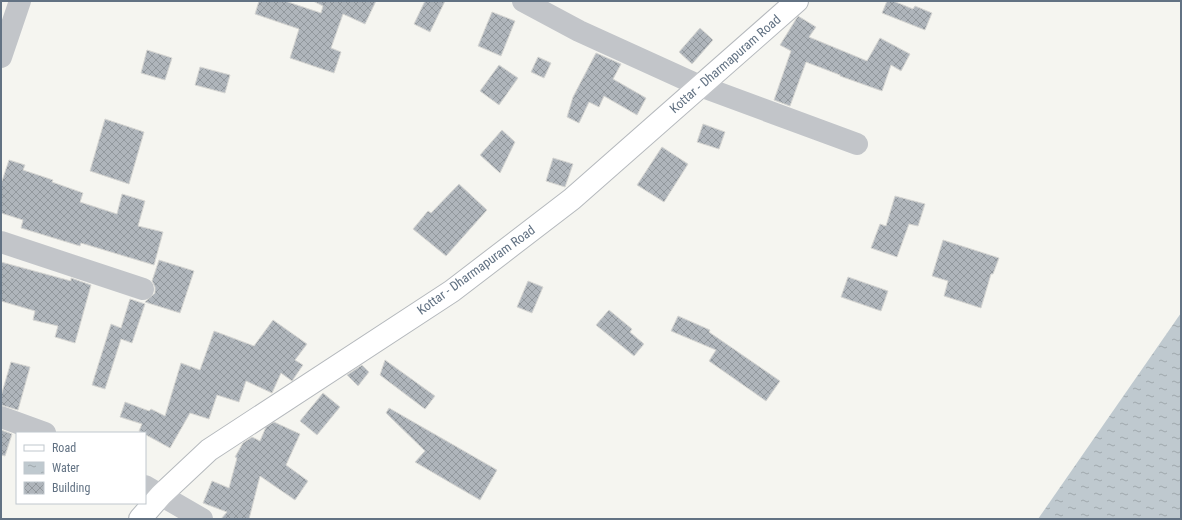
<svg xmlns="http://www.w3.org/2000/svg" width="1182" height="520" viewBox="0 0 1182 520" font-family="'Roboto Condensed',sans-serif">
  <style>
    .water { fill: url(#water-ripples) }
    .building { fill: url(#building-cross-hatch); stroke: #d6d6d3 }
    .lines { fill: none; stroke-linecap: round; stroke-linejoin: round }
    .major-casing { stroke: #b5b9bd; stroke-width: 24 }
    .minor { stroke: #c2c5c9; stroke-width: 22 }
    .major { stroke: #fff; stroke-width: 22 }
    .labels { text-anchor: middle; dominant-baseline: central; stroke-width: 4; stroke-linejoin: round; paint-order: stroke }
    .street-label { font-size: 13px; fill: #627283; stroke: #fff }
  </style>
  <defs>
    <pattern id="water-ripples" width="26" height="14" patternUnits="userSpaceOnUse"><rect width="26" height="14" fill="#bfc9cf"/><path d="M2 4q2-2 4 0t4 0M15 11q2-2 4 0t4 0" fill="none" stroke="#9fa8ad"/></pattern>
    <pattern id="building-cross-hatch" width="8" height="8" patternUnits="userSpaceOnUse"><rect width="8" height="8" fill="#afb5bb"/><path d="M0 0l8 8M0 8l8-8" fill="none" stroke="#92989d"/></pattern>
  </defs>
  <rect width="100%" height="100%" fill="#f5f5f0"/>
  <!-- water -->
  <path class="water" d="M1181,313V519H1038Z"/>
  <!-- building -->
  <path class="building" d="M259,1H285L321,13L323,6L313,1H376L365,24L343,14L331,48L341,52L334,73L290,58L299,29L255,14Z
    M425,1H445L430,32L414,24Z
    M887,1H893L913,9L915,6L932,13L925,30L882,13Z
    M492,12L515,21L501,56L478,46Z
    M798,16L816,27L809,37L867,61L880,38L910,54L901,71L891,65L882,91L840,76V75L806,62L790,106L774,100L791,51L780,45Z
    M700,28L713,40L692,64L679,52Z
    M147,50L172,58L165,80L141,73Z
    M596,53L621,64L613,79L646,98L637,115L604,96L599,107L589,102L579,123L567,117L573,97Z
    M538,57L551,63L544,78L531,72Z
    M499,65L518,78L499,105L480,91Z
    M200,67L230,75L225,93L195,85Z
    M105,119L144,132L129,184L90,171Z
    M703,124L725,132L719,149L697,142Z
    M502,130L515,142L500,173L480,155Z
    M662,147L688,164L664,202L637,185Z
    M553,158L573,164L565,187L546,181Z
    M9,160L25,165L23,170L53,180L52,182L83,193L80,202L117,214L122,194L145,201L138,226L163,232L154,265L81,243L80,246L21,228L23,220L1,213V184Z
    M459,184L487,210L446,256L413,229L428,211L431,213Z
    M895,196L925,204L918,226L909,224L897,257L871,248L880,224L886,226Z
    M943,240L999,258L993,274H991L981,308L944,296L948,281L932,276Z
    M159,260L194,271L180,313L145,302L155,293V287L152,281Z
    M1,262L71,281V278L91,285L75,343L55,337L58,326L33,320L35,311L1,301Z
    M848,277L888,291L881,311L841,297Z
    M528,281L543,287L532,313L517,307Z
    M130,299L145,304L132,343L121,339L105,389L92,385L111,324L121,328Z
    M609,310L632,329L630,332L644,344L634,356L596,325Z
    M678,316L710,330L709,332L780,381L766,401L709,361L716,350L671,331Z
    M273,320L307,344L295,360L303,365L292,381L281,373L272,393L246,381L239,402L217,395L209,419L190,413L170,448L139,431L142,424L120,417L125,402L149,411L151,409L165,416L181,363L200,370L214,331L254,346Z
    M385,360L435,396L425,409L380,375Z
    M11,362L30,367L18,410L1,405V396Z
    M362,365L369,372L358,386L347,375Z
    M323,393L340,407L317,435L300,421Z
    M389,408L497,470L480,500L415,462L425,451L386,413Z
    M274,422L300,434L286,465L308,481L295,500L260,476L249,519H221L227,512L203,503L212,481L229,488L237,458L235,457L243,443L252,437L260,441L266,427Z
    M1,430L12,434L5,456L1,455Z"/>
  <g class="lines">
    <!-- major casing -->
    <g class="major-casing">
      <path id="major" d="M140,519L161,495L209,450L452,291L572,199L797,1"/>
    </g>
    <!-- minor -->
    <path class="minor" d="M523,1L579,31L700,86L857,144
      M1,57L20,1
      M1,242L143,289
      M1,417L45,433
      M145,486L202,519"/>
    <!-- major -->
    <use href="#major" class="major"/>
  </g>
  <g class="labels">
    <!-- street labels -->
    <g class="street-label">
      <text transform="translate(725 64) rotate(-41)">Kottar - Dharmapuram Road</text>
      <text transform="translate(476 270) rotate(-36)">Kottar - Dharmapuram Road</text>
    </g>
  </g>
  <!-- border -->
  <rect width="1182" height="520" fill="none" stroke="#627283" stroke-width="4"/>
  <!-- legend -->
  <rect x="16" y="432" width="130" height="72" fill="#ffffff" stroke="#c0c7cd"/>
  <rect x="24" y="445" width="20" height="6" fill="#ffffff" stroke="#c0c7cd"/>
  <text x="52" y="452" font-size="12" fill="#627283">Road</text>
  <rect x="24" y="462" width="20" height="12" fill="url(#water-ripples)" stroke="#c0c7cd"/>
  <text x="52" y="472" font-size="12" fill="#627283">Water</text>
  <rect x="24" y="482" width="20" height="12" fill="url(#building-cross-hatch)" stroke="#c0c7cd"/>
  <text x="52" y="492" font-size="12" fill="#627283">Building</text>
</svg>
